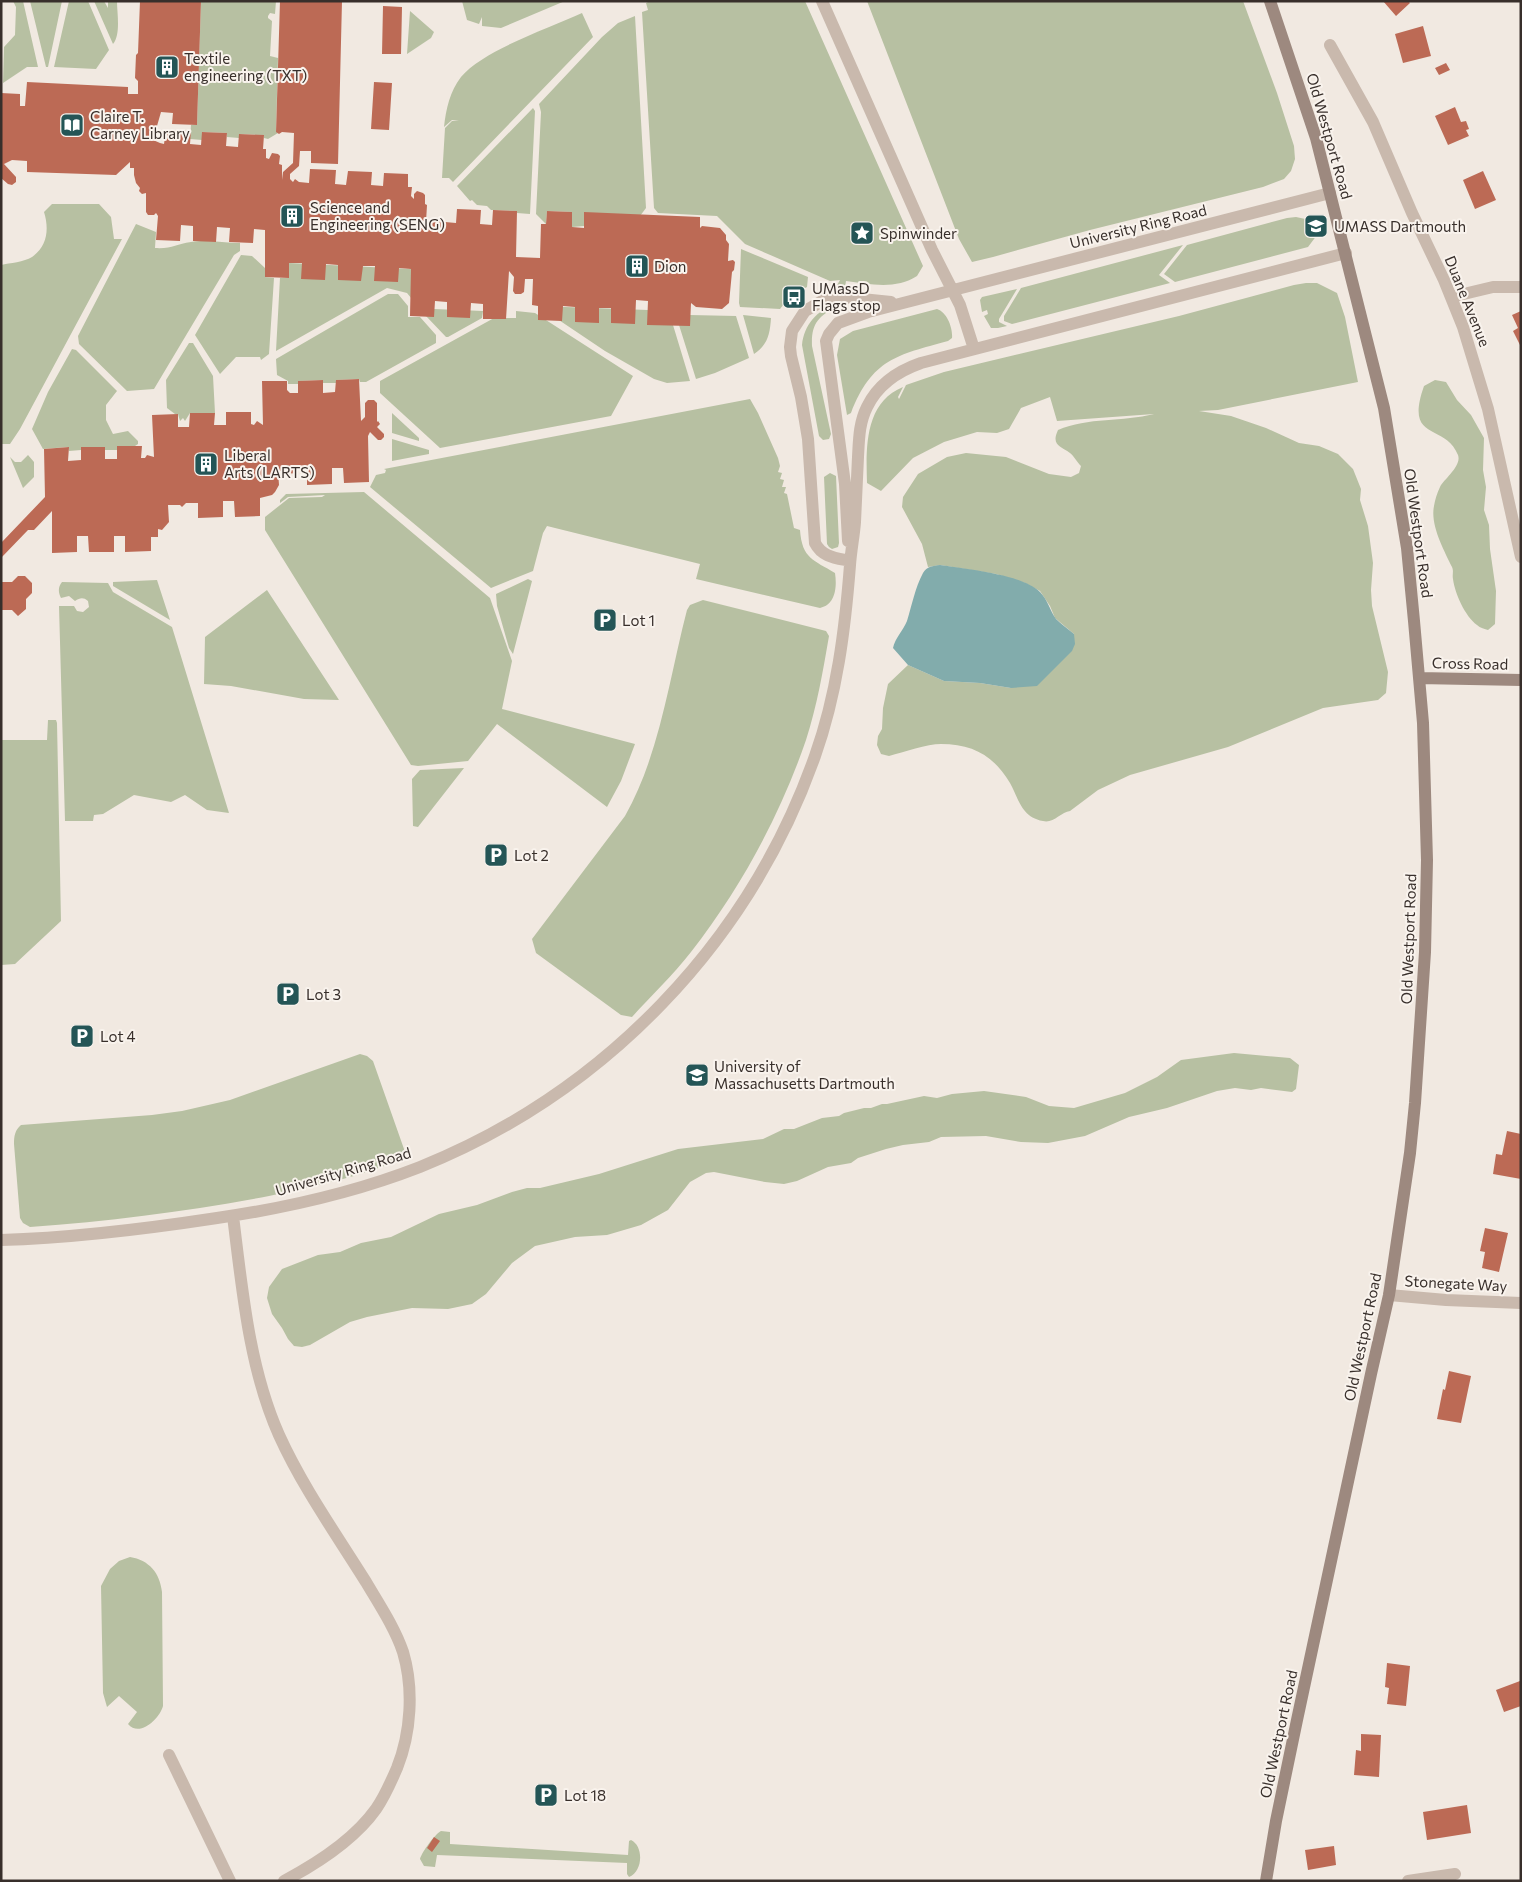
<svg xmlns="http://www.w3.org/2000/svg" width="1522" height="1882" viewBox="0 0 1522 1882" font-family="Commissioner,sans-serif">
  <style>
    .green { fill: #b7c0a2 }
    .water { fill: #82acac }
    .building { fill: #bc6a55 }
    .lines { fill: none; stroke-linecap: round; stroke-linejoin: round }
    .street { stroke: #c9b9ad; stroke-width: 12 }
    .secondary { stroke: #9d897f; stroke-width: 12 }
    .labels { text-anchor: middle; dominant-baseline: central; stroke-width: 4; stroke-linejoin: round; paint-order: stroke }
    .poi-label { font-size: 15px; fill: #382f2b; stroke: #f9f3ed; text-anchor: start }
    .street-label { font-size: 15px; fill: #382f2b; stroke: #f9f3ed }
  </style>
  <rect width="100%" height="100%" fill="#f1e9e1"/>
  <!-- green -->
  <path class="green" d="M13,1H23L38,67H27L3,83L4,47L15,35L16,7Z
    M30,1H62L48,67H46Z
    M69,1H88L109,50L96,69L54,67Z
    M94,1H104L108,8V1H117C117,14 121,34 113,44Z
    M201,1H276L275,14L270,13L268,16V18L272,21L270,56L278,58L276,131L278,133L268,139L264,138L263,135L239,134V138L227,137V133L203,132L202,140L190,139L191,125H197Z
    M462,1H565L501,28L482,26V17L479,24L467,20Z
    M650,1H805L923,266L917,276C896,290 869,284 846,281L845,288L836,287L840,280L830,281L745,244L717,216L658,213L654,208L642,12L648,10L646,3Z
    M867,1H1243L1277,93L1294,146L1295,159L1291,171L1284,179L1263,187L1090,230L993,257L972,262L959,239Z
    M410,11L434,32L431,38L407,54Z
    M582,13L593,37L453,182L449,178H442L445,128L452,121H459L452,120L444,127C446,109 450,91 461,77C483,50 550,28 582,13Z
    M635,16L646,208L640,216L584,213V226L572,227V212L547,211L546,224L536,214L541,112L539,104L602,37L618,23Z
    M533,108L535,111L530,214L517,213V211L491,210L487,206L477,205L472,200L470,201L457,186Z
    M52,204H99L111,217L114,239H122L20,429L10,444H1V265C10,263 24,262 32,257C48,246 49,228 44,212Z
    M1296,217L1310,220L1317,226V235L1308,247L1175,282L1164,274L1187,245L1287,218Z
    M136,224L156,232L155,248C172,249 176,244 191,242C206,239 224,243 240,243V251L234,255L154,389L127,391L79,344L78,336Z
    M1183,245L1159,275L1170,283L1012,324L1004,321V316L1021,288Z
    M741,249L808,277L807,287L797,292L793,289L784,296L787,300L780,309L740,307L739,303Z
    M241,255L252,256L265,268V277L274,278L269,354L261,360L260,357H236L220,374L195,335Z
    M289,263L411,269L434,309L483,311L482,318L448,337H446L426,316L407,293L387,288L276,351L280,278H289Z
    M1306,283H1317L1337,293L1345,317L1358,382L1218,410L1199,411L1231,416L1266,428L1299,443L1319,446L1338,454L1353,469L1361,489L1360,500L1368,526L1373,563L1371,590L1372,606L1388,672L1386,693L1378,700L1323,708L1228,747L1130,775L1098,790L1070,811C1061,812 1053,824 1043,821C1021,817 1019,799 1010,783C994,756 973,744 941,744C927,744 904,752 889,756L881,754L877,745L878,736L882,729L883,708L888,684L908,665L944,681L980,683L1011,688L1074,634L1055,618L1050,606L1040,591L1025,583L996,574L940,565L928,567L922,544L902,507L903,497L918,474L947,457L966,453L1006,457L1049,474L1071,477L1079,473L1081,466C1077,462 1074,456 1070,453C1060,446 1051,445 1058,430C1088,417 1123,422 1154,414L1057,421L1050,397L1021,408L1009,429L997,433L977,432L944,442L913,458L881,491L867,483C866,449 864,403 903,387L898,397L899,399L906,385L944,372L1179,316L1294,285Z
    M1017,289L999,319V322L1007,326L998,328H991L984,316L988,314L987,310L982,312L980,300L982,297Z
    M388,294H398L408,306V317H420L436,335V343L366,382H360L359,379L336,380V383H323V380L298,381V384H288V381L277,375L276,359Z
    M836,304L838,306C818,316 811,324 812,346L831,434L829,439L823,440L819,436L802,345C804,325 817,310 836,304Z
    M538,306L648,310L673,325L690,381L667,383L654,379L605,351Z
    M937,309C947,312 953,328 952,338L948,341C897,355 872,359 851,413L847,415L837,355L840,339L853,331Z
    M516,311L535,313L633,376L611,416L440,448L380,393V381L494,318H516Z
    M690,315L736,316L749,358L715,373L696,379L679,325Z
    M743,315L771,318C770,333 768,345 754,354Z
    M189,343H193L213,376L215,413H190L185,421L183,418L180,421L178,414H175L167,408L166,380Z
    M72,349L76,350L117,391L106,405V420L113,434L128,431L138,441V444L135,446H118L117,450H105V447H81V450L69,451L68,447L43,449L32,429L48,392Z
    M1435,380L1446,382L1457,400L1471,415L1484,438L1483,470L1486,487L1484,510L1489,525L1490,549L1496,591L1495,624L1488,630C1485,629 1480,628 1477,625C1465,616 1455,594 1453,579C1452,574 1454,572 1452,567C1444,550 1430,525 1434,506C1435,500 1437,493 1440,487C1444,479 1462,466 1458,455C1445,422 1404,443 1424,386Z
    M750,399L758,413L778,458L780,466L778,472L782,473L780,479L784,480L782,487H786L784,493L787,494L794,528L800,530C802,559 814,560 835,573C837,586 836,605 820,608L696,579L700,564L547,526L543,533L533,571L491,588L370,487L376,475L385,473L386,470L384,469Z
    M392,413L419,438V441L392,433Z
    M392,439L429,450V454L392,461Z
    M28,455L34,462V477L23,488L10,457L15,462H21Z
    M830,473L836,476L839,543L838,547L832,549L829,547L827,544L824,477Z
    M364,492L490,598L512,661L502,709L635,744L621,781L607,807L497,724L468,761L418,766L411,765L265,530V517L289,498L322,497L325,495L288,497L280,503V500L286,494Z
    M528,579L532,581L513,654L509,648L497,606L496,594Z
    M157,580L170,620L113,586V582Z
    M62,582L108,583L113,592L172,627L229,813L207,810L185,795L171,802L134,795L103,814L94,815L93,821H65L59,606H74L77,611L83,612L89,607L88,601C83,597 80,598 75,601L69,596L61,598C58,592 58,587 62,582Z
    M267,590L339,700L304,699L231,686L204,684L205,637Z
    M703,600L826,631L829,636C823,671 817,706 806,740C780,816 740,889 691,952C673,975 651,996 632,1017L621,1015L536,953L532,939L625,816C660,754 669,679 687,610L690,605Z
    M48,720H56L57,723L61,921L15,964L1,965V740H47Z
    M464,768L418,827L413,826L412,779L420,770Z
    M1234,1053L1290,1058L1299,1065L1296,1089L1292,1092L1261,1088L1251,1090L1235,1088L1217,1091L1167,1108L1129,1117L1085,1136L1048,1143L1021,1142L986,1136L941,1137L929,1142L903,1145L886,1149L858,1158L851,1163L828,1167L797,1181L784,1184L765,1182L714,1172L706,1173L690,1182L668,1210L641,1225L607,1235L575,1237L535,1246L512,1263L486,1294L472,1304L448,1309L412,1308L367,1317L350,1322L310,1345L302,1347L294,1346L288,1339L282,1328L272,1314L267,1298L269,1287L282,1269L318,1255L340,1252L361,1243L391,1237L439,1214L477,1205L512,1192L527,1188H540L599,1174L678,1149L763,1139L784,1129H794L822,1118L839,1116L844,1113L864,1108H871L882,1104H887L924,1096L937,1098L952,1094L984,1091L1026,1097L1049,1106L1074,1108L1125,1093L1157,1077L1181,1060Z
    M360,1054L367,1056L373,1061L404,1149V1158C361,1177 315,1186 269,1196C190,1211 111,1221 30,1227L23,1223L20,1218L14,1144C14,1136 15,1130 21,1125L152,1115L182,1111L230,1100Z
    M130,1557C149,1560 160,1573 162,1592L163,1706C160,1718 140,1738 128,1724L137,1712L119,1696L107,1707L103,1693L101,1586L110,1569L119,1561Z
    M441,1831L450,1832V1844L628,1855L629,1841L631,1840C644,1846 643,1872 629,1877L627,1874V1863L437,1855L435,1867L424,1866L420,1859C422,1852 435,1834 441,1831Z"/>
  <!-- water -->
  <path class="water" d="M940,565C965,569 1022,574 1040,592C1048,600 1050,611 1056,619C1061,624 1068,629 1074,634L1075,644L1072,651L1037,686L1011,688L980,683L944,681L908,665L893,648C895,638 903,631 907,621C912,605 915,588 923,573C927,566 933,566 940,565Z"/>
  <!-- building -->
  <path class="building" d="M140,1H201L197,125L172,124L173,113L161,112L157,126L154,128L153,140L160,143L164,144L166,130L191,131L190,144L201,145L202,132L227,133L226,146L238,147L239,134L264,135L263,149H266V158L269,159L272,153L278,154L280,156L279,164L282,165V180L283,172L293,163L294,133L282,132L279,134L276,132L280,1H342L338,164L311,163V151H300L299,166L290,174V179L293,182L295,179L299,182L309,183L310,169L336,170L335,184L346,185L348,171L372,172L371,185L383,186L384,173L408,174V187H412L411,196L414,199V194L417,191L423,193L425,195V204L427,205L426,222H437L441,218L445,222L456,223L457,209L481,210L480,224L492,225L493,210L517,211L516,257L540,258L541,224H546L547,211L572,212V227L584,228V212L700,217V228L702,226L720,228L726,235V240L729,244L728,261L733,260L735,262L734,270L732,272L729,303L722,309L696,307L691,303L690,326L647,325L648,301L636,300L635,324L611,323V308H599V323L575,322V307L563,306L562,321L538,320V306L532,305L533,279H525L524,292L521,294H515L513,291L514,277L509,271L506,319H483V304L471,303L470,318L447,317V302L435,301L434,317L410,316L411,269L399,268L398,282L374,281L375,266H363L361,281L338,280V265L326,264L325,280L301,279L302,263H289V278L265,277V230L254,229L253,243L229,242L230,228L217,227L216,242L193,241V226L181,225L180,241L156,240L158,216L156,213L154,215H148L146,212V193L142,194L139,191L140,188L136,183L134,175V168H130V162L116,175L27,172V161L12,160L4,164L16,177V182L12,185L8,184L1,178V93L20,94V106H25L27,82L128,87V94H138V81L135,78L136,55L138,53Z
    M1383,1H1408L1410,3L1396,16Z
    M383,6L402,7L401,54H382Z
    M1423,26L1431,56L1403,63L1395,34Z
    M1446,63L1450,70L1439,75L1435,68Z
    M374,82L392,83L389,130L371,129Z
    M1455,107L1461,122L1466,121L1469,129L1466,130L1469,136L1448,145L1435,116Z
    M1483,171L1496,200L1475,209L1463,180Z
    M794,288L798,293L788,301L784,297Z
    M1521,311V347L1513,331L1518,328L1512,315Z
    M359,379L361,421L365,417V403L368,400H374L377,403V422L378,421L380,424L377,427L384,434V437L381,440H378L370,432L368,436L369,482L344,483L343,468H332V484L307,485V469L295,470L292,474L289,470L278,471L279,485L275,492L272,495L260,498V516L235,517L234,501H223V517L198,518V503H186L182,507L180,505H168L169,522L162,530L158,529V537H151V551L125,552V536H114V552H89L88,536H77V552L52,553V511L34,530H28L1,558V543L45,497L44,449L69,447L68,461L81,460V447H105V459H117V446H142L141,458H145L147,455L154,457L152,415L178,414V427H189L190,413H215L214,425H226V412H251V424L254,425L257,421L263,425L262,381H287V390L290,393H298V381L323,380V393L335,392L336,380Z
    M18,576H25L32,583V593L26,599V609L18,616L12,610H1V582H12Z
    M1507,1131L1521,1134V1179L1493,1174L1496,1154L1502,1155Z
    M1485,1228L1508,1233L1499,1272L1482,1268L1485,1252L1480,1251Z
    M1449,1371L1471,1376L1461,1423L1437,1419L1443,1389L1445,1390Z
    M1387,1663L1410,1666L1406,1706L1387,1704L1389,1688L1385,1687Z
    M1520,1681L1521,1706L1504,1712L1496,1690Z
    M1361,1734L1381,1735L1379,1777L1354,1775L1356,1750L1361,1751Z
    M1467,1805L1471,1833L1427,1840L1423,1812Z
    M434,1837L440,1841L432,1852L427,1848Z
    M1334,1846L1336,1865L1308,1870L1305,1850Z"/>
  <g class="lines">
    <!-- street -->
    <path class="street" d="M822,1L932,250L960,305L974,349
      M1330,45L1373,122L1412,213L1444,280L1463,327L1488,409L1521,557
      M1451,297L1493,287H1521
      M848,541L845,484L826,341L829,334L838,323L868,312L1330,193
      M850,561C836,558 822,557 815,543L808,439L801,397L791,356L790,347L792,331L805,311L824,300L842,297L891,302
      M233,1216C242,1288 249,1368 279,1435C302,1486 336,1534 366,1582C379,1604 395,1628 403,1652C414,1689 411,1733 397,1768C391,1782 385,1796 376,1809C354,1840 318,1863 284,1881
      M1,1240C74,1238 145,1229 217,1218C286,1208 356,1192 420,1167C604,1093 749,943 815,756C837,694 845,630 850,565C851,550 854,536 855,522C856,500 857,478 858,457C859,439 859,423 867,407C878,384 898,371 921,363L1346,253
      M1389,1295L1446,1300L1521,1303
      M169,1755L230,1881
      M1408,1881L1455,1874"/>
    <!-- secondary -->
    <path class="secondary" d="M1419,678L1521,680
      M1266,1881L1276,1821L1297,1720L1371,1374L1389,1295L1410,1153L1415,1103L1425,952L1427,860L1423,723L1414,621L1407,548L1384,408L1316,138L1270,1"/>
  </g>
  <!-- icons -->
  <defs>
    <g id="building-square" transform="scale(1.25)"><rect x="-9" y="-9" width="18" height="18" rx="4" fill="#245556" stroke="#f9f3ed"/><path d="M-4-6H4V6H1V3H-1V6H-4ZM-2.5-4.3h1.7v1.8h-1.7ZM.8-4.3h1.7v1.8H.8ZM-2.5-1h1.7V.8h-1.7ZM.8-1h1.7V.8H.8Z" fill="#fff"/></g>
    <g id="library-square" transform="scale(1.25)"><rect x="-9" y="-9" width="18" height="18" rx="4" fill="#245556" stroke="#f9f3ed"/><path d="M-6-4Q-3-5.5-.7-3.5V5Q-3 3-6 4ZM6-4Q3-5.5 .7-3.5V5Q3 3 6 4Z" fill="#fff"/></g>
    <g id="school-square" transform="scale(1.25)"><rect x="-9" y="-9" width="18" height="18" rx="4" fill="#245556" stroke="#f9f3ed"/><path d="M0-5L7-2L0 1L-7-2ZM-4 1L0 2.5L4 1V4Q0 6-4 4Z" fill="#fff"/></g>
    <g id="sight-square" transform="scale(1.25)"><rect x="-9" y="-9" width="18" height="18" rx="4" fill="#245556" stroke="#f9f3ed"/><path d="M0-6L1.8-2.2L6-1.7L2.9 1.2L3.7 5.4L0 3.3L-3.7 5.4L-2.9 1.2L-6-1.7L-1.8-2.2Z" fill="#fff"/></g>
    <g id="bus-square" transform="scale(1.25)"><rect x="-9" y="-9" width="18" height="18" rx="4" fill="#245556" stroke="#f9f3ed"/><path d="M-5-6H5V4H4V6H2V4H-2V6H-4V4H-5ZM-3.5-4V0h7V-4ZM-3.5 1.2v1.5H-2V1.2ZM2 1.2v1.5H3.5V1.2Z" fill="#fff"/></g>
    <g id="parking-square" transform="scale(1.25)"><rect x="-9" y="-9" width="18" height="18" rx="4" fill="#245556" stroke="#f9f3ed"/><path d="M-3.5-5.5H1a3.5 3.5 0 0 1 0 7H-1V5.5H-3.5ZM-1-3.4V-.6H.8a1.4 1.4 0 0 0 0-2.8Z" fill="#fff"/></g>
    <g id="university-square" transform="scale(1.25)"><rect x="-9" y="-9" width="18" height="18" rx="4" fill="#245556" stroke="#f9f3ed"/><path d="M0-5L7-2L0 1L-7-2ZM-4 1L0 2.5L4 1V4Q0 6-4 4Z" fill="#fff"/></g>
  </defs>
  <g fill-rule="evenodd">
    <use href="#building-square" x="167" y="67"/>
    <use href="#library-square" x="72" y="125"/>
    <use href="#building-square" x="292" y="216"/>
    <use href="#school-square" x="1316" y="226"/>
    <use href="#sight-square" x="862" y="233"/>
    <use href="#building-square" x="637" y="266"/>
    <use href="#bus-square" x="794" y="297"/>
    <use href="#building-square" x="206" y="464"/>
    <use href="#parking-square" x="605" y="620"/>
    <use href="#parking-square" x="496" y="855"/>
    <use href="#parking-square" x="288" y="994"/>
    <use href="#parking-square" x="82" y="1036"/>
    <use href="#university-square" x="697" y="1075"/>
    <use href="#parking-square" x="546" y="1795"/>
  </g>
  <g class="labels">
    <!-- poi labels -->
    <g class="poi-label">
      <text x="184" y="58">Textile<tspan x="184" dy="17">engineering (TXT)</tspan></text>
      <text x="90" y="116">Claire T.<tspan x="90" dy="17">Carney Library</tspan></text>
      <text x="310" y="207">Science and<tspan x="310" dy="17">Engineering (SENG)</tspan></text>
      <text x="1334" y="226">UMASS Dartmouth</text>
      <text x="880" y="233">Spinwinder</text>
      <text x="654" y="266">Dion</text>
      <text x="812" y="288">UMassD<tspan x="812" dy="17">Flags stop</tspan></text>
      <text x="224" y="455">Liberal<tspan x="224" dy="17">Arts (LARTS)</tspan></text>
      <text x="622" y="620">Lot 1</text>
      <text x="514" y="855">Lot 2</text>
      <text x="306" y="994">Lot 3</text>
      <text x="100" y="1036">Lot 4</text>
      <text x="714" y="1066">University of<tspan x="714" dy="17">Massachusetts Dartmouth</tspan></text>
      <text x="564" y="1795">Lot 18</text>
    </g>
    <!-- street labels -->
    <g class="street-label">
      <text transform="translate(1330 136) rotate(74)">Old Westport Road</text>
      <text transform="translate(1138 226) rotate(-14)">University Ring Road</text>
      <text transform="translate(1468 301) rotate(68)">Duane Avenue</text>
      <text transform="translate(1419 533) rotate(82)">Old Westport Road</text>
      <text transform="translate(1470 663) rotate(1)">Cross Road</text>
      <text transform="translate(1408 939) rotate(-88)">Old Westport Road</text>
      <text transform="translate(343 1171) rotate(-16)">University Ring Road</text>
      <text transform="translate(1456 1283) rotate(3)">Stonegate Way</text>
      <text transform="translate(1362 1337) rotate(-78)">Old Westport Road</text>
      <text transform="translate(1278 1734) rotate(-78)">Old Westport Road</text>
    </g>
  </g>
  <!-- border -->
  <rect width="1522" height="1882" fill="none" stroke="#382f2b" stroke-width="5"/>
</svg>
